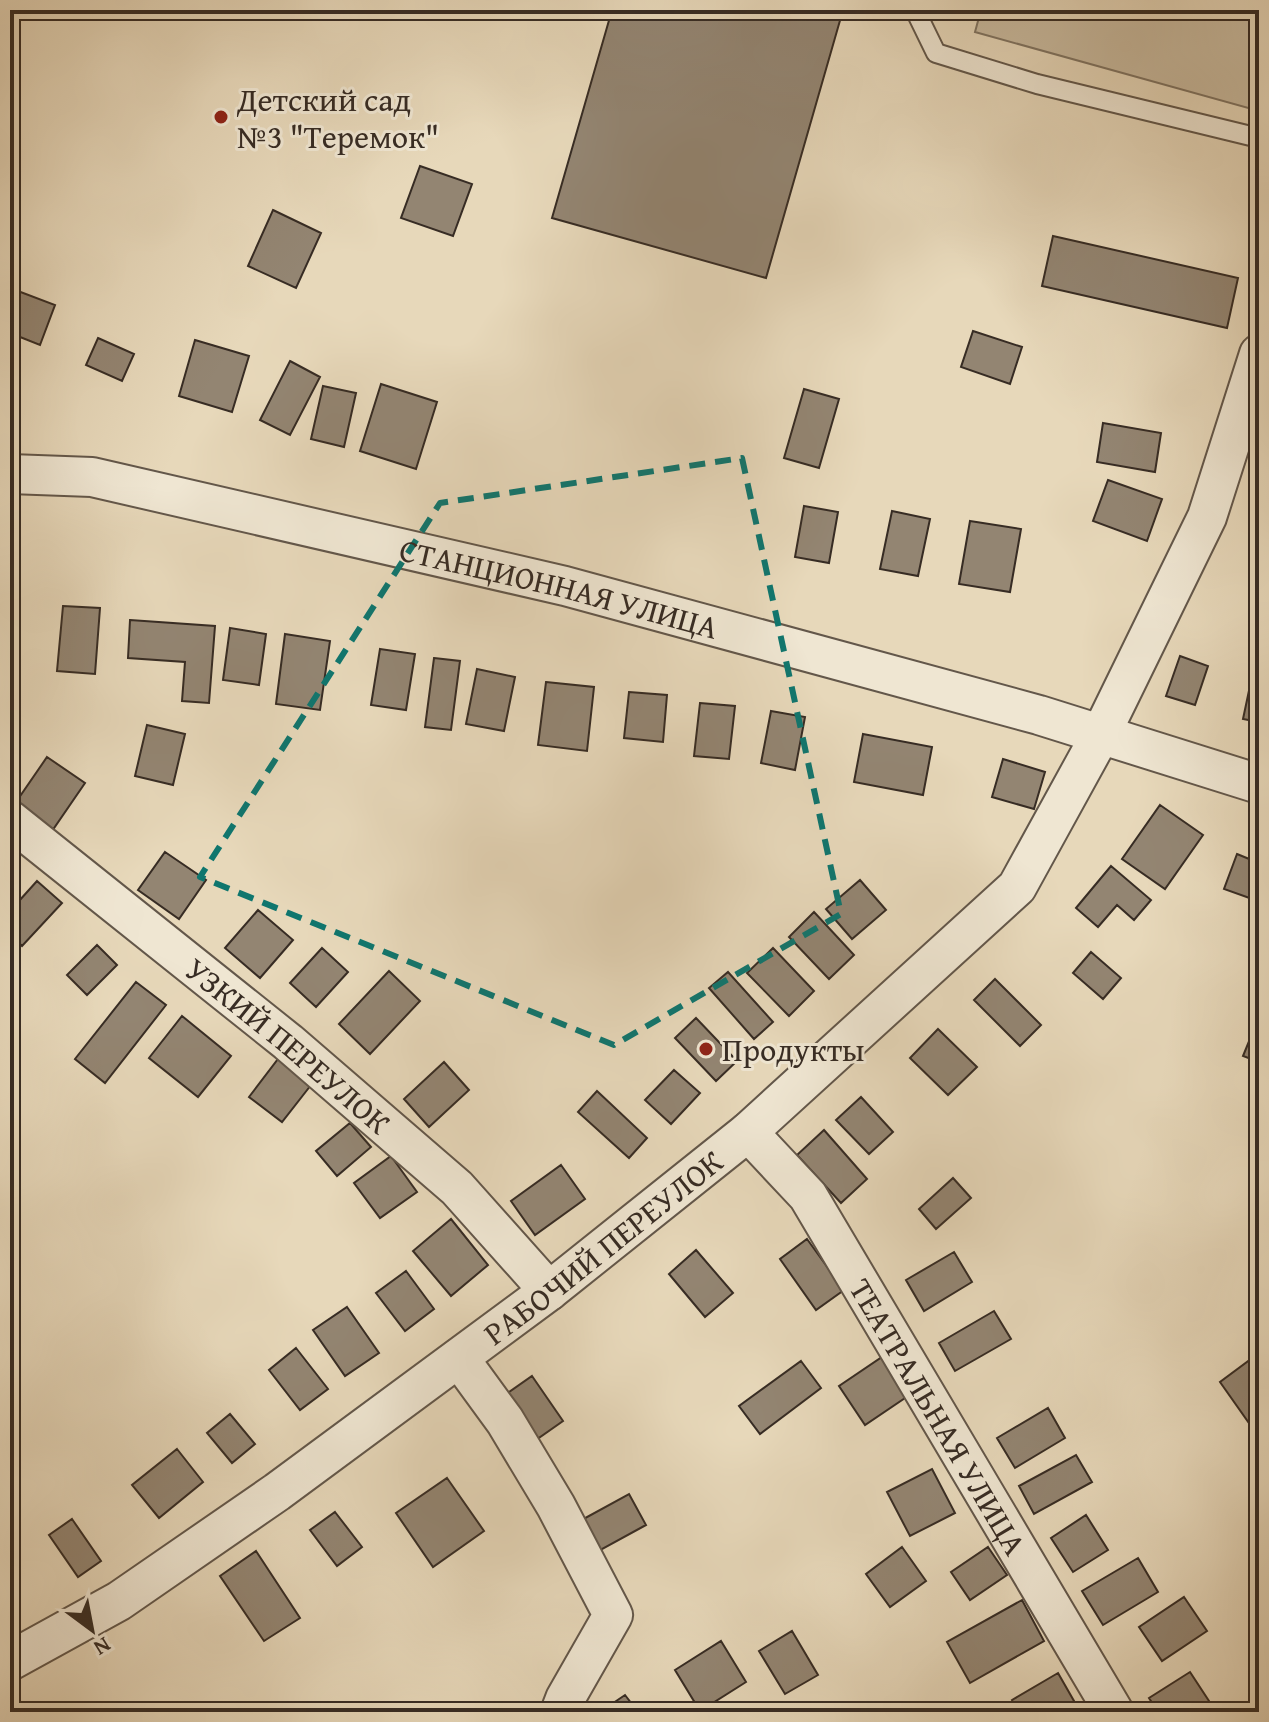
<svg xmlns="http://www.w3.org/2000/svg" width="1269" height="1722" viewBox="0 0 1269 1722" font-family="'Gentium Book Plus',serif">
  <style>
    .green { fill: #c9bba0; stroke: #807462; stroke-width: 2 }
    .building { fill: #938572; stroke: #372c24; stroke-width: 2 }
    .lines { fill: none; stroke-linecap: round; stroke-linejoin: round }
    .lane-casing { stroke: #63574a; stroke-width: 22 }
    .street-casing { stroke: #63574a; stroke-width: 42 }
    .lane { stroke: #efe6d2; stroke-width: 18 }
    .street { stroke: #efe6d2; stroke-width: 38 }
    .marked { fill: none; stroke: #0f766e; stroke-width: 6; stroke-dasharray: 16 10; stroke-linejoin: round }
    .poi-dot { fill: #8f2418; stroke: #efe6d2; stroke-width: 3 }
    .labels { text-anchor: middle; dominant-baseline: central; stroke-width: 6; stroke-linejoin: round; paint-order: stroke }
    .poi-label { font-size: 32px; fill: #372c24; stroke: #efe6d2; text-anchor: start }
    .street-label { font-size: 32px; fill: #372c24; stroke: #efe6d2 }
  </style>
  <rect width="100%" height="100%" fill="#e7d8ba"/>
  <filter id="stains"><feTurbulence type="fractalNoise" baseFrequency=".0025" numOctaves="4"/><feColorMatrix values="0 0 0 0 .2 0 0 0 0 .09 0 0 0 0 .02 0 0 0 .5 -.17"/></filter>
  <radialGradient id="worn" r=".72"><stop offset=".6" stop-color="#630" stop-opacity="0"/><stop offset="1" stop-color="#630" stop-opacity=".3"/></radialGradient>
  <!-- green -->
  <path class="green" d="M981,10H1259V111L975,32Z"/>
  <!-- building -->
  <path class="building" d="M612,10H815L841,17L766,278L552,218Z
    M420,166L472,184L453,236L401,218Z
    M273,210L321,233L296,288L248,266Z
    M1053,236L1238,278L1227,328L1042,286Z
    M10,288L55,305L40,345L10,333Z
    M973,331L1022,347L1010,384L961,367Z
    M98,338L134,354L122,381L86,365Z
    M195,340L249,356L232,412L179,396Z
    M290,361L320,377L290,435L260,420Z
    M381,384L437,402L416,469L360,451Z
    M323,386L356,393L344,447L311,439Z
    M804,389L839,399L819,468L784,458Z
    M1103,423L1161,433L1155,472L1097,462Z
    M1108,480L1162,499L1147,541L1093,521Z
    M804,506L838,512L829,563L795,557Z
    M892,511L930,519L918,576L880,569Z
    M970,521L1021,529L1010,592L959,584Z
    M10,603L19,606L10,642Z
    M63,606L100,608L95,674L57,671Z
    M130,620L215,626L209,703L182,701L185,662L128,658Z
    M230,628L266,634L259,685L223,680Z
    M285,634L330,641L320,710L276,704Z
    M380,649L415,654L406,710L371,705Z
    M1180,656L1208,666L1195,705L1166,696Z
    M434,658L460,661L451,730L425,727Z
    M1254,667L1259,668V722L1243,719Z
    M477,669L515,677L504,731L466,724Z
    M546,682L594,687L587,751L538,745Z
    M629,692L667,695L663,742L624,738Z
    M700,703L735,706L729,759L694,756Z
    M771,711L805,717L795,770L761,763Z
    M147,725L185,734L173,785L135,776Z
    M863,734L932,747L923,795L854,782Z
    M47,757L85,783L52,831L14,805Z
    M1003,759L1045,772L1034,809L992,797Z
    M1160,805L1203,835L1165,889L1122,859Z
    M165,852L206,880L179,919L138,890Z
    M1237,854L1259,863L1258,901L1224,889Z
    M1111,866L1151,900L1134,920L1117,905L1098,927L1076,908Z
    M860,880L886,910L852,939L826,909Z
    M37,881L62,903L22,946L10,934V911Z
    M258,910L293,940L260,978L225,948Z
    M814,912L854,955L829,979L789,937Z
    M97,945L117,965L87,995L67,975Z
    M322,948L348,972L316,1007L290,983Z
    M773,948L814,991L789,1016L747,973Z
    M1091,952L1121,978L1103,999L1073,973Z
    M389,971L420,1001L370,1054L339,1024Z
    M728,972L773,1022L754,1039L709,988Z
    M995,979L1041,1025L1020,1046L974,1000Z
    M136,982L166,1005L105,1083L75,1059Z
    M182,1016L231,1056L198,1097L149,1058Z
    M1259,1017V1062L1243,1056Z
    M696,1018L737,1061L716,1081L675,1038Z
    M938,1029L977,1067L948,1095L910,1058Z
    M278,1059L311,1085L282,1122L249,1097Z
    M444,1062L469,1090L429,1127L404,1099Z
    M674,1070L700,1093L671,1124L645,1100Z
    M597,1091L647,1138L629,1158L578,1112Z
    M861,1097L893,1132L869,1154L836,1120Z
    M350,1123L371,1147L337,1176L316,1151Z
    M824,1130L867,1179L841,1203L797,1155Z
    M391,1156L417,1192L380,1218L354,1183Z
    M561,1165L585,1199L535,1235L511,1201Z
    M953,1178L971,1198L936,1229L919,1209Z
    M451,1219L488,1265L451,1296L413,1251Z
    M807,1239L844,1290L816,1310L780,1259Z
    M696,1250L733,1293L705,1317L669,1274Z
    M954,1252L972,1282L924,1311L906,1280Z
    M406,1271L434,1309L405,1331L376,1293Z
    M347,1307L379,1353L345,1376L313,1330Z
    M994,1311L1011,1339L955,1371L939,1343Z
    M296,1348L328,1389L300,1410L269,1370Z
    M882,1357L908,1396L865,1425L839,1386Z
    M1251,1359L1259,1370V1432L1256,1433L1220,1382Z
    M801,1361L821,1388L760,1434L739,1406Z
    M532,1376L563,1421L533,1442L502,1397Z
    M1048,1408L1065,1438L1015,1468L997,1438Z
    M230,1414L255,1444L232,1463L207,1433Z
    M177,1449L203,1482L159,1518L132,1485Z
    M1076,1455L1092,1482L1034,1514L1019,1486Z
    M932,1469L955,1513L910,1536L887,1492Z
    M447,1478L484,1531L433,1567L396,1513Z
    M629,1494L646,1525L595,1553L578,1522Z
    M335,1512L362,1547L337,1566L310,1530Z
    M1086,1515L1108,1550L1073,1572L1051,1538Z
    M72,1519L101,1561L78,1577L49,1535Z
    M902,1547L926,1581L890,1607L866,1574Z
    M988,1547L1007,1575L970,1600L951,1572Z
    M256,1551L300,1618L264,1641L220,1576Z
    M1138,1558L1158,1592L1103,1625L1082,1591Z
    M1184,1597L1207,1631L1162,1661L1139,1627Z
    M1022,1600L1044,1641L970,1683L947,1642Z
    M792,1631L818,1675L785,1694L759,1651Z
    M721,1641L746,1682L700,1711L675,1670Z
    M1190,1672L1209,1701L1193,1712H1158L1149,1698Z
    M1058,1673L1078,1708L1071,1712H1019L1012,1700Z
    M625,1695L638,1712H600Z"/>
  <g class="lines">
    <!-- lane casing -->
    <g class="lane-casing">
      <path id="lane" d="M915,10L936,53L1037,84L1259,138"/>
    </g>
    <!-- street casing -->
    <g class="street-casing">
      <g id="street">
        <path id="s1" d="M10,474L92,477L565,586L1039,715L1259,784"/>
        <path id="s2" d="M10,820L288,1042L457,1188L549,1291"/>
        <path id="s3" d="M748,1132L808,1196L1114,1712"/>
        <path d="M459,1358L505,1421L556,1506L613,1615L565,1699L560,1712"/>
        <path id="s4" d="M10,1661L119,1601L277,1492L549,1291L748,1132L1017,887L1100,736L1207,517L1259,354"/>
      </g>
    </g>
    <!-- lane -->
    <use href="#lane" class="lane"/>
    <!-- street -->
    <use href="#street" class="street"/>
  </g>
  <!-- marked area -->
  <path class="marked" d="M742,458L841,914L614,1045L200,877L440,503Z"/>
  <!-- markers -->
  <g class="poi-dot">
    <circle cx="221" cy="117" r="8"/>
    <circle cx="706" cy="1049" r="8"/>
  </g>
  <g class="labels">
    <!-- poi labels -->
    <g class="poi-label">
      <text x="237" y="99">Детский сад<tspan x="237" dy="37">№3 "Теремок"</tspan></text>
      <text x="722" y="1049">Продукты</text>
    </g>
    <!-- street labels -->
    <g class="street-label">
      <text stroke="none"><textPath href="#s1" startOffset="562">СТАНЦИОННАЯ УЛИЦА</textPath></text>
      <text stroke="none"><textPath href="#s2" startOffset="358">УЗКИЙ ПЕРЕУЛОК</textPath></text>
      <text stroke="none"><textPath href="#s4" startOffset="724">РАБОЧИЙ ПЕРЕУЛОК</textPath></text>
      <text stroke="none"><textPath href="#s3" startOffset="344">ТЕАТРАЛЬНАЯ УЛИЦА</textPath></text>
    </g>
  </g>
  <!-- margin -->
  <rect width="1269" height="1722" fill="none" stroke="#e7d8ba" stroke-width="40"/>
  <rect x="12" y="12" width="1245" height="1698" fill="none" stroke="#372c24" stroke-width="4"/>
  <rect x="20" y="20" width="1229" height="1682" fill="none" stroke="#372c24" stroke-width="2"/>
  <!-- north arrow -->
  <g transform="translate(92 1630) rotate(148)" stroke="#efe6d2" stroke-width="6" paint-order="stroke">
  <path d="M0-6L14 30L0 20L-14 30Z" fill="#372c24"/>
  <text y="-12" font-size="22" font-weight="bold" text-anchor="middle" fill="#372c24">N</text>
  </g>
  <rect width="100%" height="100%" filter="url(#stains)"/>
  <rect width="100%" height="100%" fill="url(#worn)"/>
</svg>
